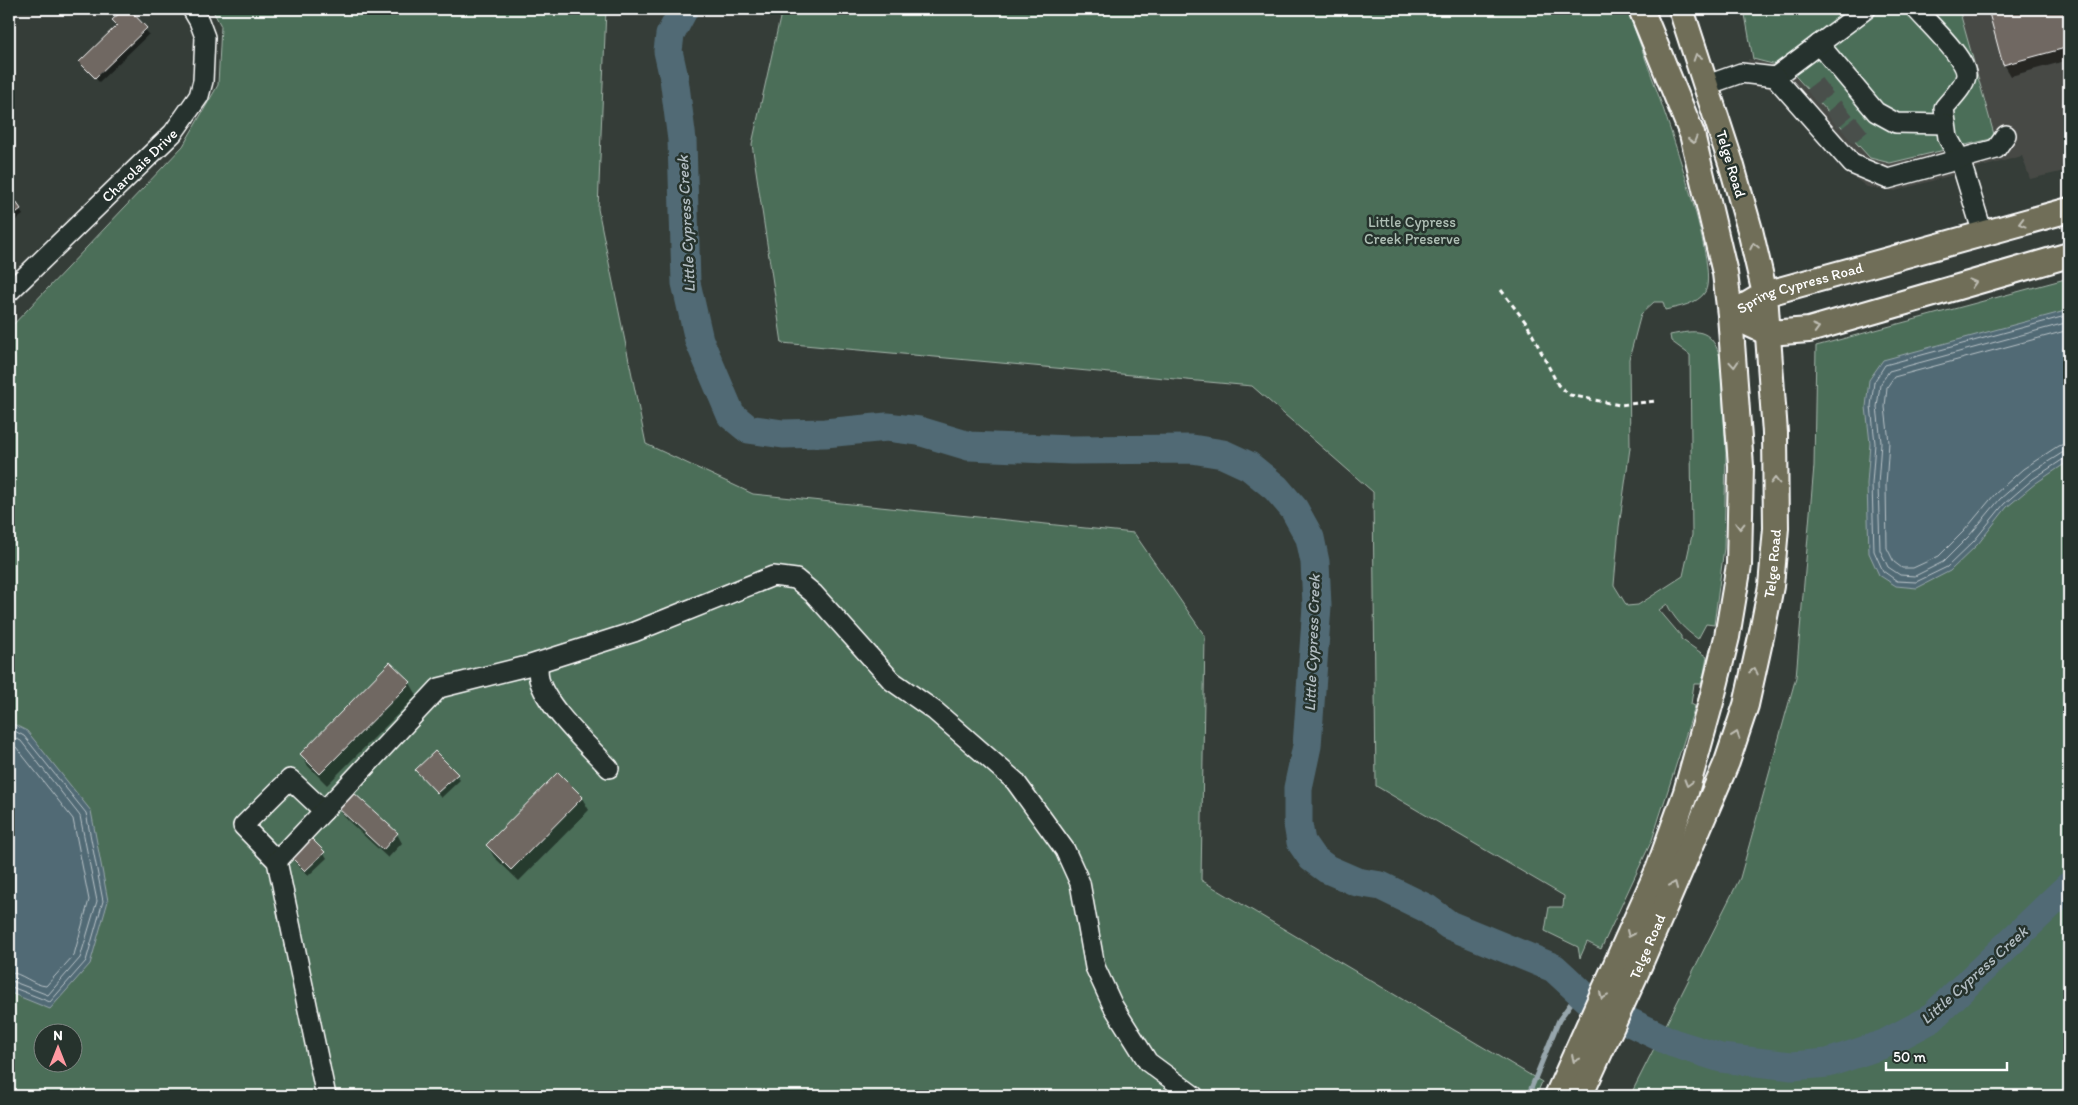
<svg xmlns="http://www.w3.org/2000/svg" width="2078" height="1105" viewBox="0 0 2078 1105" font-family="Itim,sans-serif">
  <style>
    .built { fill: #474a45 }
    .green { fill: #4c6e59; stroke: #a6b6ac; fill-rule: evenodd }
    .water { fill: #516a75; stroke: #97a6ac }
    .shadow { fill: #0007 }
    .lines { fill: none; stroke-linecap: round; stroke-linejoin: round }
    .shore { stroke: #b9c3c8; stroke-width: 1 }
    .stream { stroke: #97a6ac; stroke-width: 5 }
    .river { stroke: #516a75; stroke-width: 29 }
    .building { fill: #706762; stroke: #fff }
    .minor-tunnel { stroke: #49504c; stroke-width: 19; stroke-dasharray: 19 9; stroke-linecap: butt }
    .minor-casing { stroke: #fff; stroke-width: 22 }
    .major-casing { stroke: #fff; stroke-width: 28 }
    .path { stroke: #fff; stroke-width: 3; stroke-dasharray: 5 4; stroke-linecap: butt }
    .minor { stroke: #26332d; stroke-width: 19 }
    .major { stroke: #706e59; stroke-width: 24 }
    .oneway { stroke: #bfbeb4 }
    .labels { text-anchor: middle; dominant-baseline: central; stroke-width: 5; stroke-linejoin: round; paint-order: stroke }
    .street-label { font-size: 15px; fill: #fff; stroke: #26332d }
    .park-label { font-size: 15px; fill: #aebeb4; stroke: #26332d }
    .water-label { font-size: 16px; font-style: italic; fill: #b1bcc1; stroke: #26332d }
  </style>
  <rect width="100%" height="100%" fill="#353d38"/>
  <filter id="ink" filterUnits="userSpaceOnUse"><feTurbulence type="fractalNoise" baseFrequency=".02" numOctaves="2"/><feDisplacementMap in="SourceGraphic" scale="10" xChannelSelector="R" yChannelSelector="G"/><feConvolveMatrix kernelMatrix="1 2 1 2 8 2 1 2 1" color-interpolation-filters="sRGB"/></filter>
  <g filter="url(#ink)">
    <!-- built -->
    <path class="built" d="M1959,9H2069V170L2030,179L2022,156L1895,191L1867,187L1845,171L1781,97L1766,87H1754L1748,59L1788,68L1870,158L1995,137Z"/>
    <!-- green -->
    <path class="green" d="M212,9H606L598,209L646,444L753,494L1134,533L1205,636L1201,880L1542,1082L1536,1096H9V329L183,146L218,85L221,26ZM42,1032H72V1062H42Z
      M782,9H1627C1642,49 1723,262 1705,292C1698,304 1678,307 1665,310L1663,302H1654L1641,314L1629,359L1630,448L1619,527L1614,585L1627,606L1638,605L1683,576L1692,535L1690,355L1671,341L1670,335C1696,330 1710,327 1720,356L1726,453L1724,548L1714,625L1706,624L1698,639C1685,630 1674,619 1667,604L1659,610L1681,636V639L1707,657L1702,684H1694L1691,704L1695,706L1652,840L1601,949L1587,942L1580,958L1578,947L1545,931L1549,907H1563L1564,896L1376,786L1373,492L1252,386L782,343L752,144Z
      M1744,9H1959L1995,138L1890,163L1870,158L1788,68L1753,59Z
      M2069,278V1096H1630L1740,878L1796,677L1814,466L1816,346Z"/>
    <!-- water -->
    <path class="water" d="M2069,310V461L2036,483L2007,507L1978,544L1950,571L1917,588L1896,586L1879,575L1869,553L1867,484L1870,443L1866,407L1869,380L1883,360Z
      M9,722L27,731L91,811L108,901L90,964L50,1009L13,994L9,989Z"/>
    <!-- shadow -->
    <path class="shadow" d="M126,9L149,34L99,82L81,62L117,27L113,20Z
      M2010,9H2069V60L2011,76L2004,64L1990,14Z
      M11,197L23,215L9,225V199Z
      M390,664L410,683L417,695L327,785L308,766L301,754Z
      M417,770L457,775L460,780L441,798Z
      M558,774L582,798L589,810L519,881L494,857L487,845Z
      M353,794L397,834L402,843L388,858L344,817L339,809Z
      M324,853L327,858L308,876L291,858Z"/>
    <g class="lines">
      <!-- shore -->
      <path class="shore" d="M2069,315L1885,365L1874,382L1871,406L1875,443L1872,484L1874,551L1883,571L1897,581L1916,582L1947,567L1974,541L2004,504L2033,479L2065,458L2069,457
        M2069,322L1889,371L1880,385L1877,407L1881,442L1878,485L1880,550L1888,567L1900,575L1915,576L1943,562L1969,536L2000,499L2030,473L2062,453L2069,451
        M2069,330L1894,377L1887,387L1885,407L1889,442L1886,485L1887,548L1894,562L1902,568H1913L1939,556L1964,531L1995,494L2023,469L2058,446L2069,443
        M9,728L24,736L86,813L103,901L86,961L50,1002L9,986
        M9,735L21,741L80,816L97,901L80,958L48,995L9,980
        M9,743L16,747L73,819L89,900L74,955L46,986C33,985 22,973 9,972"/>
      <!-- stream -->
      <path class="stream" d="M1528,1096L1559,1020L1579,992"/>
      <!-- river -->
      <path class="river" d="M684,9L670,35L668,51L674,78L682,140L686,283L699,340L731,415L748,429L783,434L825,433L887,427L919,431L969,446L1071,450L1192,449L1223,454L1249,466L1276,488L1294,509L1310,538L1315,562L1317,606L1307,746L1298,788V824L1301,842L1312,858L1327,869L1357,882L1381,886L1426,908L1449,925L1554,968L1594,1005L1673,1043L1721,1058L1792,1066L1828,1063L1884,1044L1929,1020L2069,886"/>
    </g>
    <!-- building -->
    <path class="building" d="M124,9H129L147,28L95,78L79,62L117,25L112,20Z
      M2005,9H2069V47L2003,65L1989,13Z
      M11,195L21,209L9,218V197Z
      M390,662L411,682L320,774L300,754Z
      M435,751L458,774L437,793L415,770Z
      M558,772L583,797L511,870L486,845Z
      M353,792L398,833L383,850L338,808Z
      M306,833L325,852L305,871L286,852Z"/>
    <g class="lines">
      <!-- minor-tunnel -->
      <path class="minor-tunnel" d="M1812,97L1833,81
        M1832,120L1852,103
        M1847,136L1867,120"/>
      <!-- minor casing -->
      <g class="minor-casing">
        <g id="minor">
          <path d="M1916,9C1927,22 1968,60 1966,76C1964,87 1951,99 1944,108L1948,138L1960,159L1983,234"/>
          <path d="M1819,44L1876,112L1896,123L1946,124"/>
          <path d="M1775,77L1866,9"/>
          <path d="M1707,85L1741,73L1775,77L1852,164L1888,179L1996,149L2006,135"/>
          <path id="s1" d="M9,292L173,133L199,96L203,81L205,37L199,21L192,9"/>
          <path d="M538,663C538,668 538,674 539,679C546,707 589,746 609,768"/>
          <path d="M324,811L290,779L243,826L277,861L326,1096"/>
          <path d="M277,861L439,688L527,666L634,632L773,576L796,579L814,594L892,681L935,711L1015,781L1065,850L1080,883L1095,967L1113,1006L1148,1062L1194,1096"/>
        </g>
      </g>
      <!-- major casing -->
      <g class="major-casing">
        <g id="major">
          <path id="s2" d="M1730,315L1765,294L2069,210"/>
          <path d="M1730,315L1768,333L1809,330L2069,255"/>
          <path d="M1557,1096L1658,870L1686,792L1711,702L1727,637L1739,565L1741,466L1730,315L1725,273L1692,134L1641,9"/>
          <path id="s3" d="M1580,1096L1634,978L1727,762L1746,705L1761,637L1771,586L1776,528L1775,433L1765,294L1750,230L1731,163L1681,9"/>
        </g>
      </g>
      <!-- path -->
      <path class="path" d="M1501,290L1527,324L1558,385L1570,395L1619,405L1656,401"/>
      <!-- minor -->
      <use href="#minor" class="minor"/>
      <!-- major -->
      <use href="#major" class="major"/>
    </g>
    <!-- one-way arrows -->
    <defs><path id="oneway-chevron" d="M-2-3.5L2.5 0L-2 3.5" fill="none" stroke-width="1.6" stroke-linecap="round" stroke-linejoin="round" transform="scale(1.25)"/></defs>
    <g class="oneway">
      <use href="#oneway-chevron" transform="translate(1697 57) rotate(-109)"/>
      <use href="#oneway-chevron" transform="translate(1693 140) rotate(75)"/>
      <use href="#oneway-chevron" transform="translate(2022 223) rotate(165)"/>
      <use href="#oneway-chevron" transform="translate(1754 246) rotate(-102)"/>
      <use href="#oneway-chevron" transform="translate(1973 283) rotate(-16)"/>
      <use href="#oneway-chevron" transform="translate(1816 328) rotate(-16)"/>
      <use href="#oneway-chevron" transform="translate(1734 364) rotate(86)"/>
      <use href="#oneway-chevron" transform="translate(1775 481) rotate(-90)"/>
      <use href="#oneway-chevron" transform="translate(1740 526) rotate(91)"/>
      <use href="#oneway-chevron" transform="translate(1754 671) rotate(-77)"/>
      <use href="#oneway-chevron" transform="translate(1736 735) rotate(-71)"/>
      <use href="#oneway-chevron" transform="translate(1688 783) rotate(106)"/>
      <use href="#oneway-chevron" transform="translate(1674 885) rotate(-67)"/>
      <use href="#oneway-chevron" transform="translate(1630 934) rotate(114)"/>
      <use href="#oneway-chevron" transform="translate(1603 996) rotate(113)"/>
      <use href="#oneway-chevron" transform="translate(1575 1059) rotate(115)"/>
    </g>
  </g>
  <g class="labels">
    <!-- street labels -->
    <g class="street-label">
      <text transform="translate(1731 164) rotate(73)">Telge Road</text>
      <text stroke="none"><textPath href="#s1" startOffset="182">Charolais Drive</textPath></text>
      <text stroke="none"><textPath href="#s2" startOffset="76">Spring Cypress Road</textPath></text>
      <text stroke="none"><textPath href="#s3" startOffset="569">Telge Road</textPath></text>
      <text stroke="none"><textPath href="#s3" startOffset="164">Telge Road</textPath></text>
    </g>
    <!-- park labels -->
    <g class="park-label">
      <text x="1412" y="222">Little Cypress<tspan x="1412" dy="17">Creek Preserve</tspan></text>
    </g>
    <!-- water labels -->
    <g class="water-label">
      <text transform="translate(686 224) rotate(-93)">Little Cypress Creek</text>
      <text transform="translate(1312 643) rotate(-88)">Little Cypress Creek</text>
      <text transform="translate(1974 975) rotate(-42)">Little Cypress Creek</text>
    </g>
  </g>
  <!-- margin -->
  <rect width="2078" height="1105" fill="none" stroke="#26332d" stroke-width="30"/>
  <rect x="15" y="15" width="2048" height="1075" fill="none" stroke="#fff" stroke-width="2" filter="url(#ink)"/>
  <!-- north arrow -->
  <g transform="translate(58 1048)"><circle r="24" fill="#26332d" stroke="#7d8581"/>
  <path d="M0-4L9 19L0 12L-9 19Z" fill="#ff9aa2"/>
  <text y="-8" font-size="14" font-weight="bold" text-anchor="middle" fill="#ffffff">N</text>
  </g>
  <!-- scale -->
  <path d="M1886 1062v8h121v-8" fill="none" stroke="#ffffff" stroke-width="2.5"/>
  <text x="1893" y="1062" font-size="15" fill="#ffffff" stroke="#26332d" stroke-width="4" paint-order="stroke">50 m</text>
</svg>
